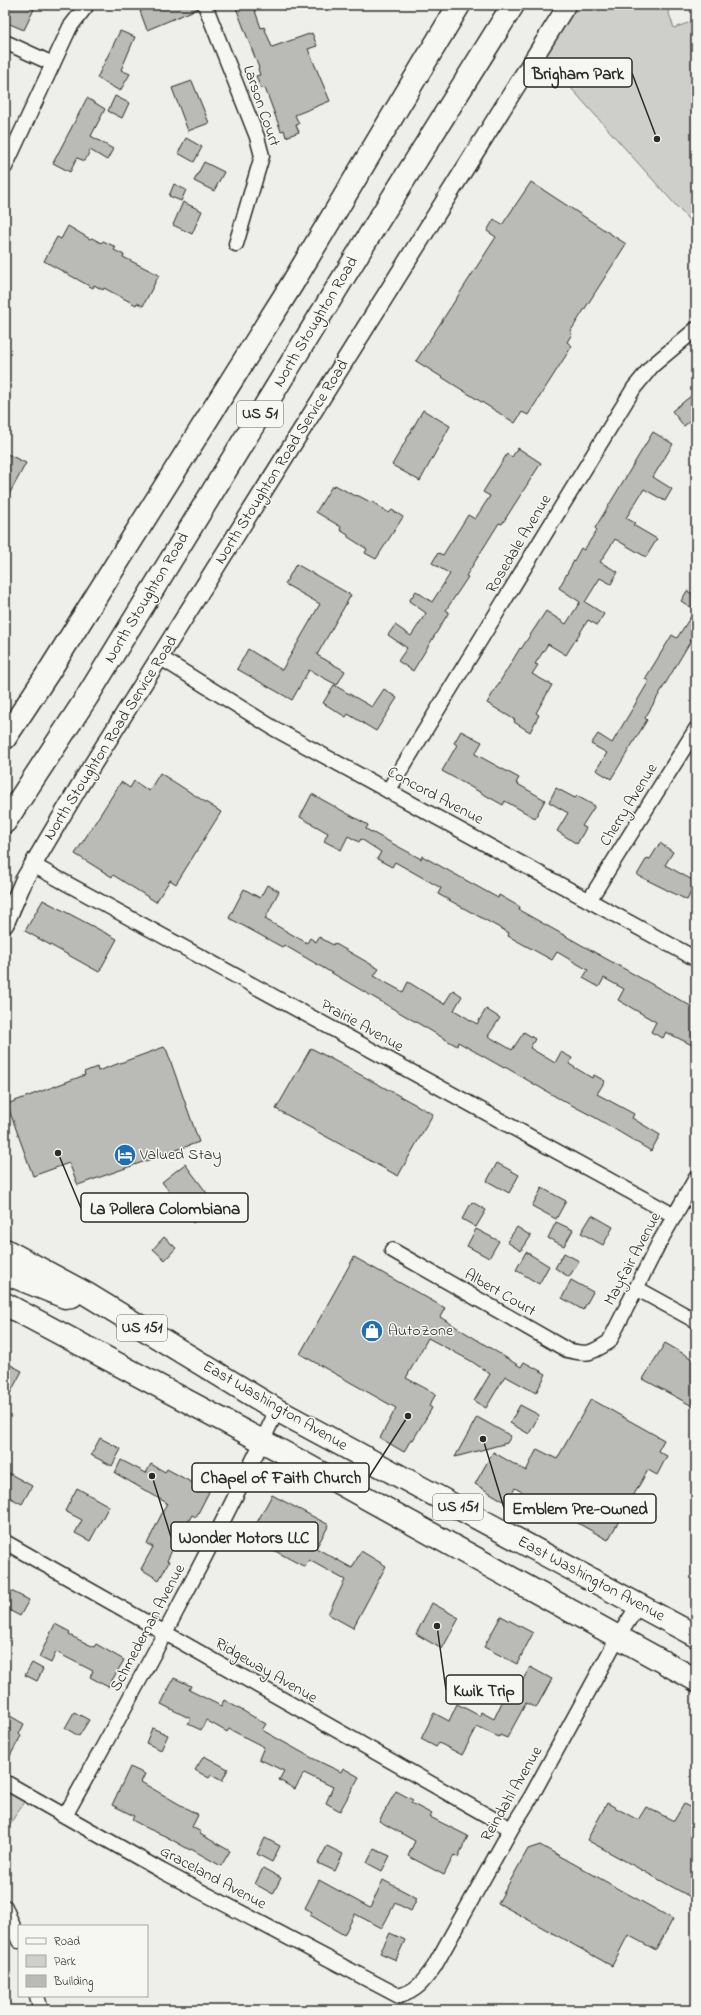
<svg xmlns="http://www.w3.org/2000/svg" width="701" height="2015" viewBox="0 0 701 2015" font-family="'Indie Flower',sans-serif">
  <style>
    .green { fill: #cececa; stroke: #7c7c7a }
    .building { fill: #babab7; stroke: #2b2b2b }
    .lines { fill: none; stroke-linecap: round; stroke-linejoin: round }
    .minor-casing { stroke: #2b2b2b; stroke-width: 17 }
    .tertiary-casing { stroke: #2b2b2b; stroke-width: 20 }
    .primary-casing { stroke: #2b2b2b; stroke-width: 25 }
    .minor { stroke: #f6f6f2; stroke-width: 14 }
    .tertiary { stroke: #f6f6f2; stroke-width: 17 }
    .primary { stroke: #f6f6f2; stroke-width: 22 }
    .labels { text-anchor: middle; dominant-baseline: central; stroke-width: 3; stroke-linejoin: round; paint-order: stroke }
    .shield { fill: #f6f6f2; stroke: #686867; stroke-width: 1 }
    .shield-label { font-size: 15px; font-weight: bold; fill: #2b2b2b }
    .street-label { font-size: 16px; fill: #2b2b2b; stroke: #f6f6f2 }
    .poi-label { font-size: 16px; fill: #2b2b2b; stroke: #f6f6f2; text-anchor: start }
    .leader { fill: none; stroke: #2b2b2b; stroke-width: 1.5 }
    .callout-dot { fill: #2b2b2b; stroke: #f6f6f2; stroke-width: 1.5 }
    .callout { fill: #f6f6f2; stroke: #2b2b2b; stroke-width: 1.5 }
    .callout-label { font-size: 17px; text-anchor: middle; font-weight: bold; fill: #2b2b2b }
  </style>
  <rect width="100%" height="100%" fill="#eeeeea"/>
  <filter id="ink" filterUnits="userSpaceOnUse"><feTurbulence type="fractalNoise" baseFrequency=".025" numOctaves="2"/><feDisplacementMap in="SourceGraphic" scale="8" xChannelSelector="R" yChannelSelector="G"/><feConvolveMatrix kernelMatrix="1 2 1 2 8 2 1 2 1" color-interpolation-filters="sRGB"/></filter>
  <g filter="url(#ink)">
    <!-- green -->
    <path class="green" d="M573,5H666L674,28L696,20V228L538,51Z
      M5,1790L25,1800L5,1832Z"/>
    <!-- building -->
    <path class="building" d="M5,5H36L24,30L5,22Z
      M155,5H197V9L147,30L140,11Z
      M235,5H253L261,28L264,27L272,47L312,33L317,46L308,49L330,101L295,115L299,124L296,125L299,132L286,137L284,130L281,131L265,88L261,89L256,76L260,75L258,69L259,68Z
      M120,31L135,37L121,70L130,74L120,91L97,78Z
      M192,81L209,123L188,131L172,88Z
      M115,96L129,103L122,118L108,111Z
      M87,98L105,109L91,136L113,149L107,160L90,150L85,161L77,158L70,172L53,163Z
      M186,138L202,147L194,162L178,153Z
      M204,162L224,172L214,191L194,181Z
      M531,182L626,244L570,332L572,334L567,342L572,346L528,415L522,412L515,423L416,361L496,237L487,231L494,219L502,225Z
      M174,184L186,190L181,201L169,196Z
      M183,202L202,211L192,234L173,225Z
      M68,226L90,239L92,238L101,243L103,241L116,247L114,250L124,255L123,257L159,275L143,306L137,303L136,305L104,288L103,290L94,285L93,288L44,261L57,237L61,239Z
      M696,392V416L684,426L672,411Z
      M423,410L450,426L420,481L392,465Z
      M653,432L673,444L653,477L672,489L665,501L644,489L626,518L635,523L633,525L657,539L646,557L615,539L600,562L618,572L611,584L600,578L585,602L604,614L597,625L588,620L566,655L548,644L535,664L538,665L532,674L552,685L536,713L539,715L530,732L514,722L515,720L487,703L520,648L521,649L546,611L566,624L580,602L559,588L581,548L584,550L597,530L595,528Z
      M518,448L541,463L502,524L499,523L466,576L468,577L446,610L449,612L413,671L398,661L407,648L388,635L395,625L411,636L426,613L409,601L416,591L432,602L450,574L432,563L438,553L443,555L468,515L475,519L490,496L483,492L507,454L512,457Z
      M5,453L26,463L5,502Z
      M335,485L353,495L359,496L370,502L371,501L389,513L392,510L403,517L376,559L365,553L367,549L348,537V535L340,530L341,527L316,512L332,486L333,487Z
      M296,564L351,595L317,655L345,671L337,685L309,670L292,700L237,669L248,649L282,670L320,604L285,584Z
      M687,591L696,596V632L645,718L647,720L611,779L596,770L607,753L591,744L598,734L612,743L649,681L645,679L672,635L677,638L695,610L681,601Z
      M334,685L372,707L384,689L397,698L376,731L348,714L346,717L323,703Z
      M461,731L482,742L475,754L519,778L516,783L545,800L535,818L505,801L503,805L442,771L457,745L454,743Z
      M160,773L221,812L176,884L170,880L156,902L113,875L112,877L75,854L121,782L130,788L134,781L149,791Z
      M556,788L575,798L577,796L595,806L582,826L586,828L577,844L557,831L568,813L549,802Z
      M312,794L368,825L366,829L421,859L422,856L498,898L499,895L520,907L519,910L696,1009V1047L666,1032L663,1038L651,1032L656,1022L618,1000L624,989L604,978L599,987L583,978L588,970L557,952L552,960L508,936L509,933L438,894L441,888L395,862L392,867L377,859L381,852L361,839L359,842L348,836L341,850L324,841L328,833L300,817Z
      M660,843L673,852L665,865L696,882L687,900L637,875L647,858L650,859Z
      M267,885L279,891L265,919L307,943L310,938L316,942L319,937L333,945L334,943L379,969L374,976L403,992L408,982L444,1004L453,990L462,996L454,1010L477,1024L486,1009L500,1018L488,1036L512,1050L524,1032L535,1039L530,1048L555,1063L561,1052L572,1058L569,1064L592,1078L594,1075L605,1081L597,1094L634,1114L632,1118L660,1135L651,1151L596,1118L558,1098L505,1067L504,1068L458,1042L457,1046L284,945L282,947L229,918L244,889L260,898Z
      M43,900L117,939L99,972L25,931Z
      M164,1047L167,1051L199,1142L78,1185L69,1163L33,1176L7,1104L85,1075L84,1072L97,1067L98,1071Z
      M311,1048L433,1114L398,1176L276,1109Z
      M497,1163L519,1175L509,1193L487,1181Z
      M185,1164L216,1205L193,1223L162,1182Z
      M542,1188L566,1201L556,1219L532,1206Z
      M472,1202L486,1210L476,1227L462,1219Z
      M592,1215L613,1227L603,1245L581,1233Z
      M556,1222L573,1230L564,1246L548,1238Z
      M517,1227L531,1236L521,1251L507,1242Z
      M476,1229L499,1241L489,1258L467,1246Z
      M164,1237L176,1248L165,1260L153,1249Z
      M526,1252L549,1266L539,1284L516,1270Z
      M564,1253L579,1261L569,1277L555,1268Z
      M354,1257L445,1308L440,1317L521,1367L524,1362L546,1374L536,1393L505,1376L486,1408L474,1401L490,1374L471,1361L428,1338L406,1378L436,1394L429,1406L432,1408L413,1440L411,1439L404,1452L380,1438L396,1408L300,1354Z
      M571,1280L593,1292L583,1310L562,1298Z
      M665,1343L696,1361V1408L643,1379Z
      M5,1362L22,1371L5,1403Z
      M591,1399L664,1440L658,1451L667,1456L657,1475L648,1470L608,1540L515,1488L507,1503L475,1484L493,1452L526,1471L537,1449L557,1459Z
      M520,1405L539,1415L529,1434L510,1423Z
      M477,1417L511,1436L507,1443L455,1457Z
      M100,1438L121,1449L112,1466L91,1455Z
      M121,1460L146,1473L151,1464L165,1472L167,1469L209,1492L196,1517L192,1515L174,1546L167,1561L169,1562L159,1580L141,1569L153,1547L147,1544L167,1503L115,1473Z
      M5,1471L32,1486L22,1504L5,1495Z
      M77,1488L109,1506L90,1541L75,1533L82,1520L65,1511Z
      M272,1495L329,1525L316,1548L352,1568L361,1551L386,1566L353,1628L328,1614L345,1580L309,1560L305,1567L249,1537Z
      M5,1588L29,1600L20,1616L5,1608Z
      M432,1603L459,1618L442,1649L416,1634Z
      M501,1616L533,1633L517,1664L484,1647Z
      M55,1624L70,1632L69,1635L94,1647L96,1644L124,1660L108,1687L90,1677L93,1671L56,1652L51,1663L39,1657Z
      M32,1663L43,1669L37,1681L25,1675Z
      M530,1667L552,1679L536,1708L526,1703L507,1738L500,1735L499,1737L477,1727L462,1755L439,1743L436,1747L421,1739L434,1713L449,1721L457,1704L480,1716L481,1712L494,1719L504,1698L511,1701Z
      M174,1678L191,1686L189,1690L221,1706L224,1700L266,1724L262,1730L312,1758L341,1772L343,1768L359,1777L340,1811L326,1803L333,1787L304,1773L295,1789L279,1780L284,1771L259,1759L264,1747L229,1729L227,1732L206,1720L201,1730L188,1724L191,1719L161,1704Z
      M74,1712L89,1720L79,1736L65,1728Z
      M5,1713L24,1724L19,1734L21,1736L5,1765Z
      M152,1728L168,1735L161,1750L146,1743Z
      M204,1756L228,1769L222,1781L211,1775L209,1778L195,1770Z
      M130,1767L145,1774L141,1782L198,1815L192,1827L201,1832L200,1834L230,1851L221,1866L191,1849L190,1850L165,1836L149,1829L132,1820L134,1816L112,1805Z
      M396,1791L413,1800L411,1803L432,1814L430,1817L468,1836L458,1857L454,1855L444,1875L408,1856L415,1841L379,1821Z
      M607,1803L638,1820L646,1807L674,1821L684,1804L696,1811V1900L587,1840Z
      M265,1838L280,1846L272,1862L257,1854Z
      M540,1845L673,1919L656,1950L628,1935L612,1966L498,1903L528,1849Z
      M327,1846L343,1854L335,1871L318,1863Z
      M374,1849L390,1856L382,1871L367,1863Z
      M263,1868L281,1878L273,1894L255,1884Z
      M319,1880L370,1908L383,1880L417,1898L411,1911L395,1903L382,1928L355,1914L344,1935L310,1915L312,1912L305,1908Z
      M390,1933L405,1940L396,1960L380,1953Z"/>
    <g class="lines">
      <!-- minor casing -->
      <g class="minor-casing">
        <path id="minor" d="M205,5L257,137L262,156L236,244
          M5,42L53,64
          M5,167L70,27L87,5
          M161,658L275,729L696,959
          M388,791L634,388L652,366L696,329
          M33,865L675,1216
          M590,899L696,729
          M392,1250L567,1350C589,1355 590,1354 609,1342L659,1243L696,1178
          M636,1288L696,1321
          M5,1542L511,1829
          M5,1782L162,1871L399,1996C417,1991 424,1981 434,1967L511,1829L531,1797L618,1637L639,1604
          M65,1816C139,1682 212,1549 277,1410
          M5,1907L19,1941
          M37,1996L41,2010"/>
      </g>
      <!-- tertiary casing -->
      <g class="tertiary-casing">
        <path id="tertiary" d="M5,924L24,880L83,780L567,5"/>
      </g>
      <!-- primary casing -->
      <g class="primary-casing">
        <path id="primary" d="M5,738L48,673L292,284L459,5
          M5,822L87,697L375,226L513,5
          M5,1250L85,1293L277,1410L696,1636
          M5,1273L65,1297L72,1296
          M5,1304L292,1457L696,1680"/>
      </g>
      <!-- minor -->
      <use href="#minor" class="minor"/>
      <!-- tertiary -->
      <use href="#tertiary" class="tertiary"/>
      <!-- primary -->
      <use href="#primary" class="primary"/>
    </g>
  </g>
  <!-- icons -->
  <defs>
    <g id="hotel-disc" transform="scale(1.15)"><circle r="9.5" fill="#1f6fb2" stroke="#f6f6f2"/><path d="M-6-4.5h1.5V1H6V5H4.5V3h-9V5H-6ZM-4 0a1.8 1.8 0 1 1 3.6 0ZM.5 0V-2.5h3Q6-2.5 6 0Z" fill="#fff"/></g>
    <g id="shop-disc" transform="scale(1.15)"><circle r="9.5" fill="#1f6fb2" stroke="#f6f6f2"/><path d="M-5-2.5h2.3a2.7 3.5 0 0 1 5.4 0H5L5.5 6h-11ZM-1.5-2.5h3a1.5 2.3 0 0 0-3 0Z" fill="#fff"/></g>
  </defs>
  <g fill-rule="evenodd">
    <use href="#hotel-disc" x="125" y="1155"/>
    <use href="#shop-disc" x="372" y="1331"/>
  </g>
  <g class="labels">
    <!-- shield labels -->
    <g class="shield">
      <rect x="237" y="401" width="46" height="26" rx="3"/>
      <rect x="117" y="1315" width="50" height="26" rx="3"/>
      <rect x="433" y="1494" width="50" height="26" rx="3"/>
    </g>
    <g class="shield-label">
      <text x="260" y="414">US 51</text>
      <text x="142" y="1328">US 151</text>
      <text x="458" y="1507">US 151</text>
    </g>
    <!-- street labels -->
    <g class="street-label">
      <text transform="translate(261 106) rotate(71)">Larson Court</text>
      <text transform="translate(316 322) rotate(-59)">North Stoughton Road</text>
      <text transform="translate(282 462) rotate(-58)">North Stoughton Road Service Road</text>
      <text transform="translate(519 544) rotate(-59)">Rosedale Avenue</text>
      <text transform="translate(147 598) rotate(-59)">North Stoughton Road</text>
      <text transform="translate(111 738) rotate(-58)">North Stoughton Road Service Road</text>
      <text transform="translate(435 796) rotate(28)">Concord Avenue</text>
      <text transform="translate(629 805) rotate(-58)">Cherry Avenue</text>
      <text transform="translate(362 1026) rotate(29)">Prairie Avenue</text>
      <text transform="translate(633 1259) rotate(-62)">Mayfair Avenue</text>
      <text transform="translate(500 1293) rotate(30)">Albert Court</text>
      <text transform="translate(275 1406) rotate(30)">East Washington Avenue</text>
      <text transform="translate(591 1579) rotate(28)">East Washington Avenue</text>
      <text transform="translate(148 1628) rotate(-62)">Schmedeman Avenue</text>
      <text transform="translate(266 1671) rotate(30)">Ridgeway Avenue</text>
      <text transform="translate(512 1794) rotate(-60)">Reindahl Avenue</text>
      <text transform="translate(213 1878) rotate(28)">Graceland Avenue</text>
    </g>
    <!-- poi labels -->
    <g class="poi-label">
      <text x="140" y="1155">Valued Stay</text>
      <text x="388" y="1331">AutoZone</text>
    </g>
  </g>
  <!-- callouts -->
  <path class="leader" d="M657 139L632 73M58 1153L81 1208M408 1416L369 1477M483 1439L504 1508M152 1476L171 1537M437 1626L446 1690"/>
  <g class="callout-dot">
    <circle cx="657" cy="139" r="4"/>
    <circle cx="58" cy="1153" r="4"/>
    <circle cx="408" cy="1416" r="4"/>
    <circle cx="483" cy="1439" r="4"/>
    <circle cx="152" cy="1476" r="4"/>
    <circle cx="437" cy="1626" r="4"/>
  </g>
  <g class="callout">
    <rect x="524" y="58" width="108" height="29" rx="4"/>
    <rect x="81" y="1193" width="167" height="29" rx="4"/>
    <rect x="192" y="1463" width="177" height="29" rx="4"/>
    <rect x="504" y="1494" width="152" height="29" rx="4"/>
    <rect x="171" y="1522" width="147" height="29" rx="4"/>
    <rect x="446" y="1675" width="77" height="29" rx="4"/>
  </g>
  <g class="callout-label">
    <text x="578" y="79">Brigham Park</text>
    <text x="165" y="1214">La Pollera Colombiana</text>
    <text x="281" y="1483">Chapel of Faith Church</text>
    <text x="580" y="1514">Emblem Pre-Owned</text>
    <text x="244" y="1543">Wonder Motors LLC</text>
    <text x="484" y="1696">Kwik Trip</text>
  </g>
  <!-- margin -->
  <rect width="701" height="2015" fill="none" stroke="#f6f6f2" stroke-width="20"/>
  <rect x="10" y="10" width="681" height="1995" fill="none" stroke="#2b2b2b" stroke-width="1.5" filter="url(#ink)"/>
  <!-- legend -->
  <rect x="18" y="1925" width="130" height="72" fill="#f6f6f2" stroke="#a5a5a2"/>
  <rect x="26" y="1938" width="20" height="6" fill="#f6f6f2" stroke="#a5a5a2"/>
  <text x="54" y="1945" font-size="12" fill="#2b2b2b">Road</text>
  <rect x="26" y="1955" width="20" height="12" fill="#cececa" stroke="#a5a5a2"/>
  <text x="54" y="1965" font-size="12" fill="#2b2b2b">Park</text>
  <rect x="26" y="1975" width="20" height="12" fill="#babab7" stroke="#a5a5a2"/>
  <text x="54" y="1985" font-size="12" fill="#2b2b2b">Building</text>
</svg>
